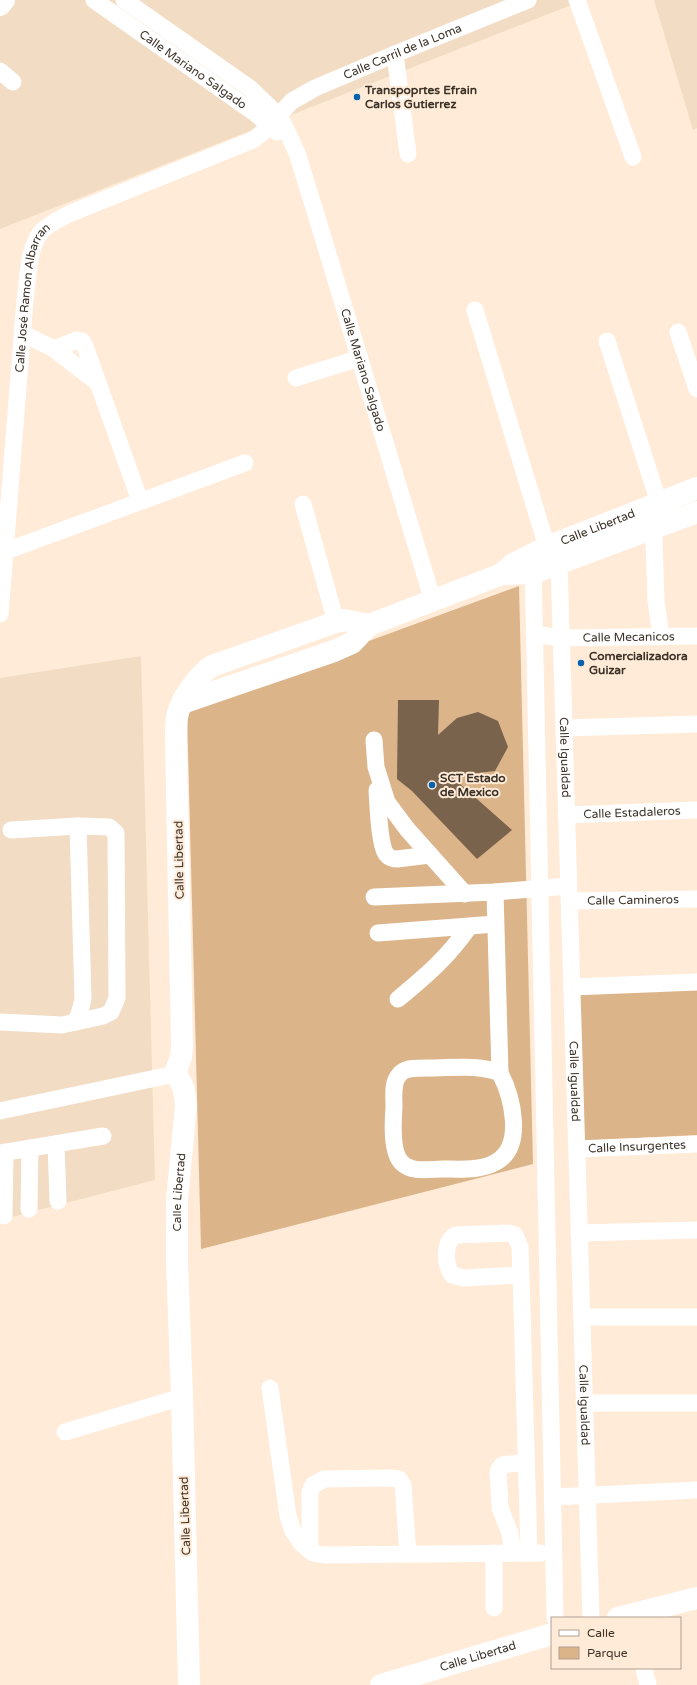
<svg xmlns="http://www.w3.org/2000/svg" width="697" height="1685" viewBox="0 0 697 1685" font-family="'Varela Round',sans-serif">
  <style>
    .built { fill: #f3dcc4 }
    .green { fill: #dcb48a }
    .building { fill: #79634d }
    .lines { fill: none; stroke-linecap: round; stroke-linejoin: round }
    .minor { stroke: #fff; stroke-width: 17 }
    .major { stroke: #fff; stroke-width: 22 }
    .poi-dot { fill: #0462af; stroke: #ffebd7; stroke-width: 1.5 }
    .labels { text-anchor: middle; dominant-baseline: central; stroke-width: 4; stroke-linejoin: round; paint-order: stroke }
    .street-label { font-size: 12px; fill: #3b3228; stroke: #ffebd7 }
    .poi-label { font-size: 12px; font-weight: bold; fill: #3b3228; stroke: #ffebd7; text-anchor: start }
  </style>
  <rect width="100%" height="100%" fill="#ffebd7"/>
  <!-- built -->
  <path class="built" d="M11,0H584L0,229V15Z
    M654,0H697V128L693,130Z
    M141,656L155,1180L0,1220V678Z"/>
  <!-- green -->
  <path class="green" d="M519,586L533,1164L201,1249L187,711L347,649Z
    M572,989H697V1135L577,1141Z"/>
  <!-- building -->
  <path class="building" d="M398,700H439L438,735L457,718L478,712L498,721L508,747L495,771L451,776L512,830L477,859L412,791L397,779Z"/>
  <g class="lines">
    <!-- minor -->
    <g class="minor">
      <path id="s1" d="M94,0L255,113L277,132"/>
      <path id="s2" d="M124,0L251,89L279,116L286,129L297,153L318,221L433,601"/>
      <path d="M577,0L633,157"/>
      <path d="M395,54L408,154"/>
      <path d="M0,71L13,82"/>
      <path id="s3" d="M475,310L547,547L559,564L591,1618"/>
      <path d="M678,332L697,389"/>
      <path d="M24,334L54,349L98,383"/>
      <path d="M607,341L659,503"/>
      <path d="M54,349L77,340L82,341L85,346L140,501"/>
      <path d="M296,378L360,358"/>
      <path d="M303,504L336,622"/>
      <path d="M650,528L654,540L656,601L661,636"/>
      <path d="M6,551L245,463"/>
      <path d="M533,562L555,1618"/>
      <path id="s4" d="M0,614L25,300C28,281 28,245 42,231C50,223 61,218 71,213L253,140L263,132L292,101L315,88L395,54L528,0"/>
      <path id="s5" d="M534,634L561,638L697,636"/>
      <path d="M564,728L697,724"/>
      <path d="M374,740L376,767L387,802L407,829L465,894"/>
      <path d="M377,790C378,803 379,844 386,854C389,858 392,859 397,859L430,855"/>
      <path id="s6" d="M566,815L697,810"/>
      <path d="M11,830L78,826L109,827L116,833L117,998L111,1012L103,1016L76,1022"/>
      <path d="M495,892L500,1073C512,1096 525,1146 496,1162C481,1171 460,1169 443,1169C430,1169 412,1173 402,1163C391,1153 393,1121 394,1107C394,1096 392,1083 399,1075C401,1072 405,1070 409,1069C416,1068 424,1068 430,1068C452,1068 479,1064 500,1073"/>
      <path d="M374,897L495,892L568,886"/>
      <path id="s7" d="M569,901L697,899"/>
      <path d="M378,933L495,924"/>
      <path d="M572,987L697,982"/>
      <path d="M398,999C427,975 447,958 469,927"/>
      <path d="M0,1022L62,1025L76,1022L80,1011L83,999L78,826"/>
      <path d="M0,1111L175,1074"/>
      <path d="M56,1144L58,1201"/>
      <path id="s8" d="M577,1149L697,1144"/>
      <path d="M0,1153L103,1136"/>
      <path d="M29,1209L30,1148"/>
      <path d="M4,1216L5,1152"/>
      <path d="M579,1233L697,1230"/>
      <path d="M521,1275L464,1278L452,1275C445,1265 443,1241 456,1235L509,1233L515,1235L520,1247L521,1275L529,1553"/>
      <path d="M582,1317H697"/>
      <path d="M270,1388L288,1516L293,1531L302,1544L313,1553L324,1555L540,1553"/>
      <path d="M584,1403H697"/>
      <path d="M65,1432L182,1397"/>
      <path d="M553,1497L697,1490"/>
      <path d="M310,1551V1492L313,1485L324,1479L390,1478L399,1479L403,1485L408,1554"/>
      <path d="M494,1553V1608"/>
      <path d="M513,1553L510,1533L500,1508L498,1471L502,1465L526,1462"/>
      <path d="M644,1668L648,1685"/>
    </g>
    <!-- major -->
    <g class="major">
      <path d="M0,5L4,0"/>
      <path d="M502,574L533,573L697,512"/>
      <path id="s9" d="M182,703L334,651L352,643L369,625L502,574L513,564L547,547L697,488"/>
      <path d="M618,1618L697,1598"/>
      <path id="s10" d="M189,1685L182,1397L177,1262V1200L186,1106C185,1093 184,1084 175,1074L181,1057L182,1046L176,740C176,732 176,725 177,717C180,700 198,675 212,666L336,622L344,620L369,625"/>
      <path id="s11" d="M381,1685L552,1634"/>
    </g>
  </g>
  <!-- markers -->
  <g class="poi-dot">
    <circle cx="357" cy="97" r="4"/>
    <circle cx="581" cy="663" r="4"/>
    <circle cx="432" cy="785" r="4"/>
  </g>
  <g class="labels">
    <!-- street labels -->
    <g class="street-label">
      <text stroke="none"><textPath href="#s4" startOffset="794">Calle Carril de la Loma</textPath></text>
      <text stroke="none"><textPath href="#s1" startOffset="121">Calle Mariano Salgado</textPath></text>
      <text stroke="none"><textPath href="#s4" startOffset="319">Calle José Ramon Albarran</textPath></text>
      <text stroke="none"><textPath href="#s2" startOffset="462">Calle Mariano Salgado</textPath></text>
      <text stroke="none"><textPath href="#s9" startOffset="455">Calle Libertad</textPath></text>
      <text stroke="none"><textPath href="#s5" startOffset="95">Calle Mecanicos</textPath></text>
      <text stroke="none"><textPath href="#s3" startOffset="462">Calle Igualdad</textPath></text>
      <text stroke="none"><textPath href="#s6" startOffset="66">Calle Estadaleros</textPath></text>
      <text transform="translate(179 860) rotate(-91)">Calle Libertad</text>
      <text stroke="none"><textPath href="#s7" startOffset="64">Calle Camineros</textPath></text>
      <text stroke="none"><textPath href="#s3" startOffset="786">Calle Igualdad</textPath></text>
      <text stroke="none"><textPath href="#s8" startOffset="60">Calle Insurgentes</textPath></text>
      <text stroke="none"><textPath href="#s10" startOffset="493">Calle Libertad</textPath></text>
      <text stroke="none"><textPath href="#s3" startOffset="1110">Calle Igualdad</textPath></text>
      <text transform="translate(185 1516) rotate(-92)">Calle Libertad</text>
      <text stroke="none"><textPath href="#s11" startOffset="101">Calle Libertad</textPath></text>
    </g>
    <!-- poi labels -->
    <g class="poi-label">
      <text x="365" y="90">Transpoprtes Efrain<tspan x="365" dy="14">Carlos Gutierrez</tspan></text>
      <text x="589" y="656">Comercializadora<tspan x="589" dy="14">Guizar</tspan></text>
      <text x="440" y="778">SCT Estado<tspan x="440" dy="14">de Mexico</tspan></text>
    </g>
  </g>
  <!-- legend -->
  <rect x="551" y="1617" width="130" height="52" fill="#ffebd7" stroke="#b1a191"/>
  <rect x="559" y="1630" width="20" height="6" fill="#ffffff" stroke="#b1a191"/>
  <text x="587" y="1637" font-size="12" fill="#3b3228">Calle</text>
  <rect x="559" y="1647" width="20" height="12" fill="#dcb48a" stroke="#b1a191"/>
  <text x="587" y="1657" font-size="12" fill="#3b3228">Parque</text>
</svg>
